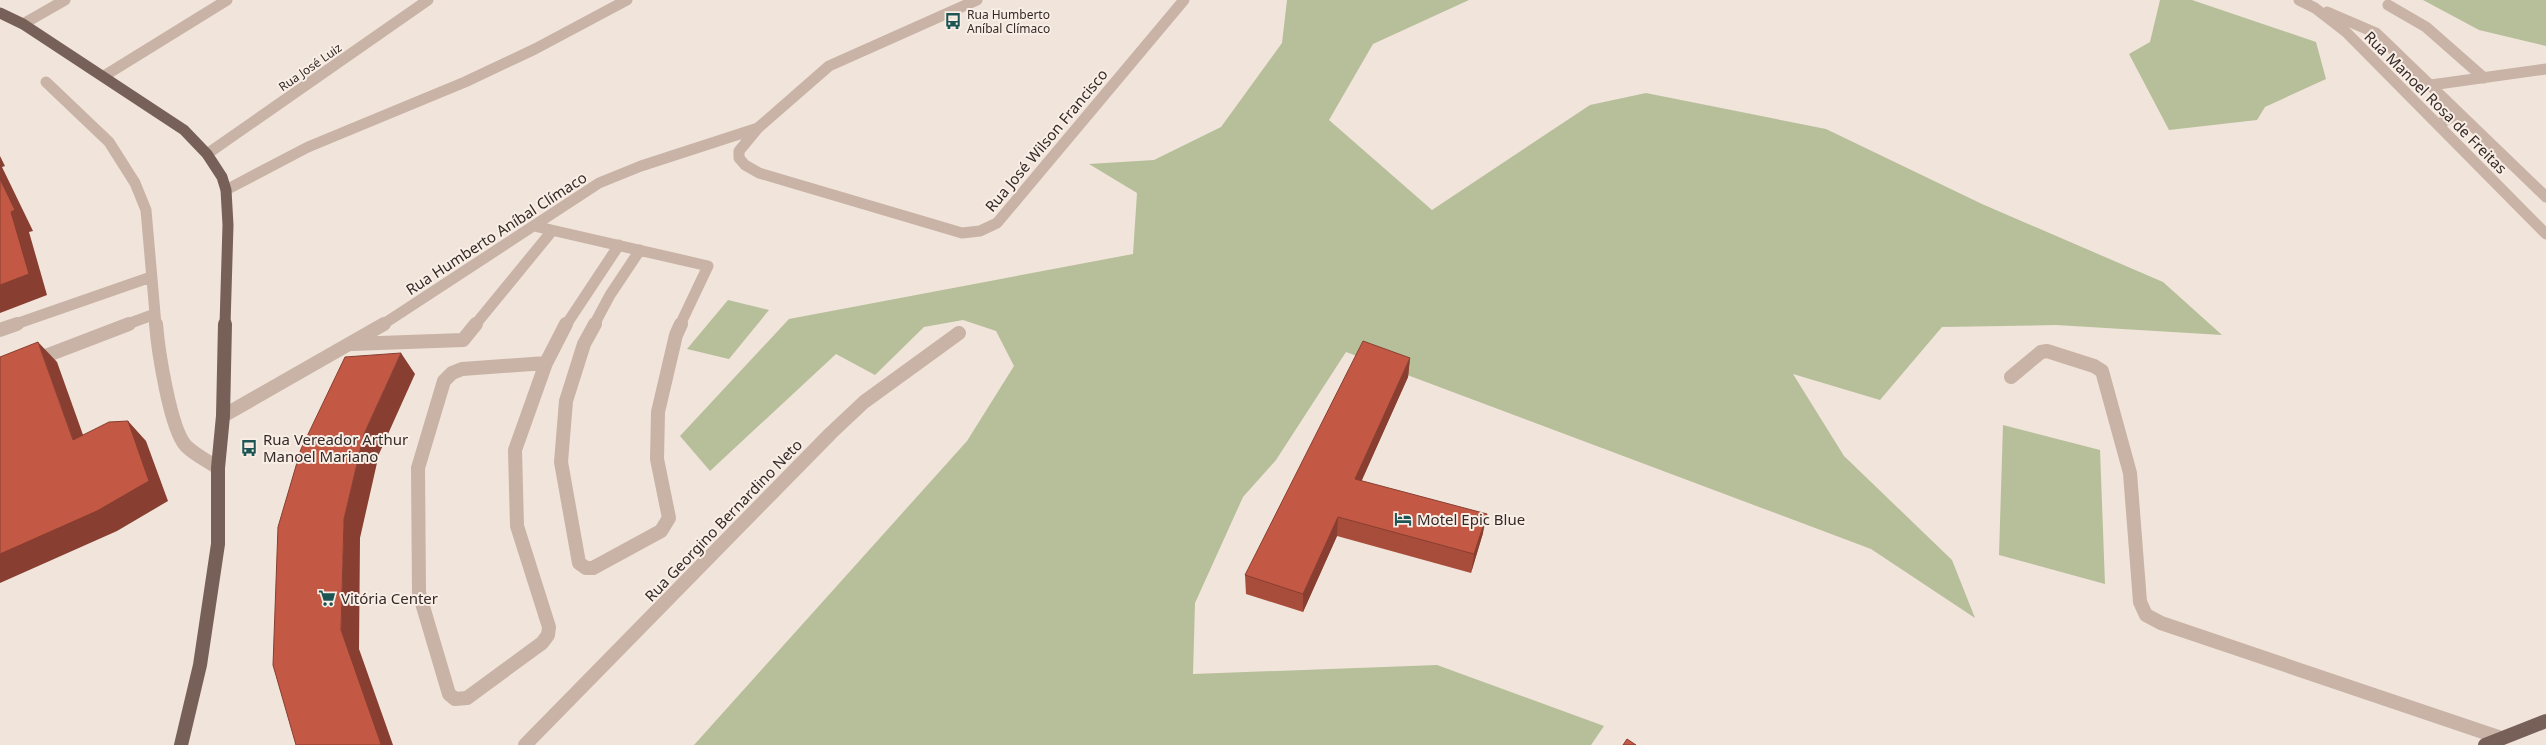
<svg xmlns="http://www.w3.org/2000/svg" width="2546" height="745" viewBox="0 0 2546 745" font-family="'Noto Sans',sans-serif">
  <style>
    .green { fill: #b6bf9a }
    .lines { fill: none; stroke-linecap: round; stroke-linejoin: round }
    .minor-far1 { stroke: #c8b3a6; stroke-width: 11 }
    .minor { stroke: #c8b3a6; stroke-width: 14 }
    .major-far1 { stroke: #766058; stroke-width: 11 }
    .major { stroke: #766058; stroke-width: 14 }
    .wall { fill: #a84d3b }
    .shaded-wall { fill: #883e30 }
    .building { fill: #c35945; stroke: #883e30 }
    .labels { text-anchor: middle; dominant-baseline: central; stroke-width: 4; stroke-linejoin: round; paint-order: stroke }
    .far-poi-label { font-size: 12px; fill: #352a27; stroke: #f9eee6; text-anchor: start }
    .far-street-label { font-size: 12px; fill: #352a27; stroke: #f9eee6 }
    .street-label { font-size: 15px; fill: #352a27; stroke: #f9eee6 }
    .poi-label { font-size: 15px; fill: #352a27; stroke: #f9eee6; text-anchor: start }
  </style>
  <rect width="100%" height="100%" fill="#f1e4da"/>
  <!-- green -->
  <path class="green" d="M1287,0H1469L1373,44L1329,120L1432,210L1590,105L1646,93L1826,129L1982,204L2163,282L2222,335L2056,325L1942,327L1880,400L1793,374L1844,456L1952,560L1975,618L1871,549L1346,352L1276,460L1243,497L1195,603L1193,674L1437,665L1604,726L1591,745H694L967,441L1014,366L996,331L963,320L924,327L875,375L836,354L710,471L680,436L789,319L1133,254L1137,193L1089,164L1154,160L1221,127L1282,43Z
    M2160,0H2192L2316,42L2326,79L2265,107L2257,120L2169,130L2129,54L2150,42Z
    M2423,0H2546V46L2479,30Z
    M728,300L769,310L729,359L687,349Z
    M2003,425L2100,450L2105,584L1999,555Z"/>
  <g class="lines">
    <!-- minor-far1 -->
    <path class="minor-far1" d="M2299,0L2315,8L2346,32L2546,234
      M2388,5L2426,27L2484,78
      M2327,12L2376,33L2546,197
      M23,24L65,0
      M104,76L227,0
      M46,82L109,142L135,183L146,210L156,325
      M2431,85L2546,69
      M2438,125L2458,113
      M758,128L739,151V158L745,165L759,173L962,233L980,231L997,223L1184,0
      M207,154L428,0
      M226,190L308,147L465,82L535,49L627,0
      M534,226L708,266L680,325
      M13,325L151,277
      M125,325L155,314
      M382,325L599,183L641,166L758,128L829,66L977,0
      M475,325L552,231
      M566,325L619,245
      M594,325L610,295L640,250"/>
    <!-- minor -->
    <path class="minor" d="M156,324C158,349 170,429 186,446C195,455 208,461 218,468
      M595,324L584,344L566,401L561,462L579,563L586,568H593L661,531L669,518L657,459L658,412L676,335L681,324
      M0,330L17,324
      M352,344L463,340L476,324
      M35,360L129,324
      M546,363L515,450L517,526L549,627L548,635L542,643L467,698L455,699L449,694L419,593L418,468L444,381L452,373L462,369Z
      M546,363L566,324
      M2011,377L2041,352L2047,351L2094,366L2102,371L2130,473L2140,602L2146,615L2161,623L2501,738
      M223,416L384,324
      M525,745L831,433L864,402L959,333"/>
    <!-- major-far1 -->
    <path class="major-far1" d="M0,13L23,24L184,130L207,154L222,177L226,190L228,225L225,325"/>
    <!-- major -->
    <path class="major" d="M181,745L200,665L218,544V468L223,416L225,324
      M2485,745L2546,721"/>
  </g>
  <!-- wall -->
  <path class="wall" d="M1410,358L1408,377L1361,481L1483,533L1471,573L1337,536L1303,612L1246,594L1245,575Z"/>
  <!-- shaded-wall -->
  <path class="shaded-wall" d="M0,156L5,166L2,167L33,231L29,232L47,295L0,313Z
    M38,342L57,362L92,460L73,440Z
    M401,353L415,374L379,454L360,538L359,649L393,745H380L341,630L344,519L364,434Z
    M1410,358L1408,377L1354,498L1355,479Z
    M128,421L146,441L168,501L117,531L0,583V554Z
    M1487,514L1483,533L1471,573L1474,554Z
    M1338,517L1337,536L1303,612V594Z"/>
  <!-- building -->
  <path class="building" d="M0,179L15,210L11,212L29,274L0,285Z
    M1363,341L1410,358L1355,479L1487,514L1474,554L1338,517L1303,594L1245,575Z
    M38,342L73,440L109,422L128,421L149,481L97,511L0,554V357Z
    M401,353L364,434L344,519L341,630L381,744L380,745H296L273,665L278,527L301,449L345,357Z
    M1627,739L1636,745H1623Z"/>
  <!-- icons -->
  <defs>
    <g id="bus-bare" transform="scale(1.35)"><path d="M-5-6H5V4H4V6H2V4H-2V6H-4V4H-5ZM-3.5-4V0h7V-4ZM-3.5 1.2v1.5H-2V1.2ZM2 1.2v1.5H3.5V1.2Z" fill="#1d5554" stroke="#f9eee6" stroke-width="2.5" paint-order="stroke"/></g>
    <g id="hotel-bare" transform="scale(1.35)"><path d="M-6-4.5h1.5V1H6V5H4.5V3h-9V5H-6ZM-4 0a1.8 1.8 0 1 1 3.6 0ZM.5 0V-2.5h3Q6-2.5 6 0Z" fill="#1d5554" stroke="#f9eee6" stroke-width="2.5" paint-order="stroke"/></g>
    <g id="supermarket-bare" transform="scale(1.35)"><path d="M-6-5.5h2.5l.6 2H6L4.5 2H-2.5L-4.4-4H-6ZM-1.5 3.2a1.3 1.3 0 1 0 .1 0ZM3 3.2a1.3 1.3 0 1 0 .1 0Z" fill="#1d5554" stroke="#f9eee6" stroke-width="2.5" paint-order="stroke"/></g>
  </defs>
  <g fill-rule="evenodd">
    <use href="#bus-bare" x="953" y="21"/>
    <use href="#bus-bare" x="249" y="448"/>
    <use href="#hotel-bare" x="1403" y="519"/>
    <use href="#supermarket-bare" x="327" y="598"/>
  </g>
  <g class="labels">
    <!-- far-poi labels -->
    <g class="far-poi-label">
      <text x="967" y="14">Rua Humberto<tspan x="967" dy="14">Aníbal Clímaco</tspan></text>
    </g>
    <!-- far-street labels -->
    <g class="far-street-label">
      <text transform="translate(310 67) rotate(-35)">Rua José Luiz</text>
    </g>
    <!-- street labels -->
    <g class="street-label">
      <text transform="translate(2436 102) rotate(45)">Rua Manoel Rosa de Freitas</text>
      <text transform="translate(1046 140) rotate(-50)">Rua José Wilson Francisco</text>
      <text transform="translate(496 233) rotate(-33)">Rua Humberto Aníbal Clímaco</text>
      <text transform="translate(723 520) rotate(-46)">Rua Georgino Bernardino Neto</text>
    </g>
    <!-- poi labels -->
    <g class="poi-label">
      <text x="263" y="439">Rua Vereador Arthur<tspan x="263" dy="17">Manoel Mariano</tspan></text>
      <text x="1417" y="519">Motel Epic Blue</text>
      <text x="341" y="598">Vitória Center</text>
    </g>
  </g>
</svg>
